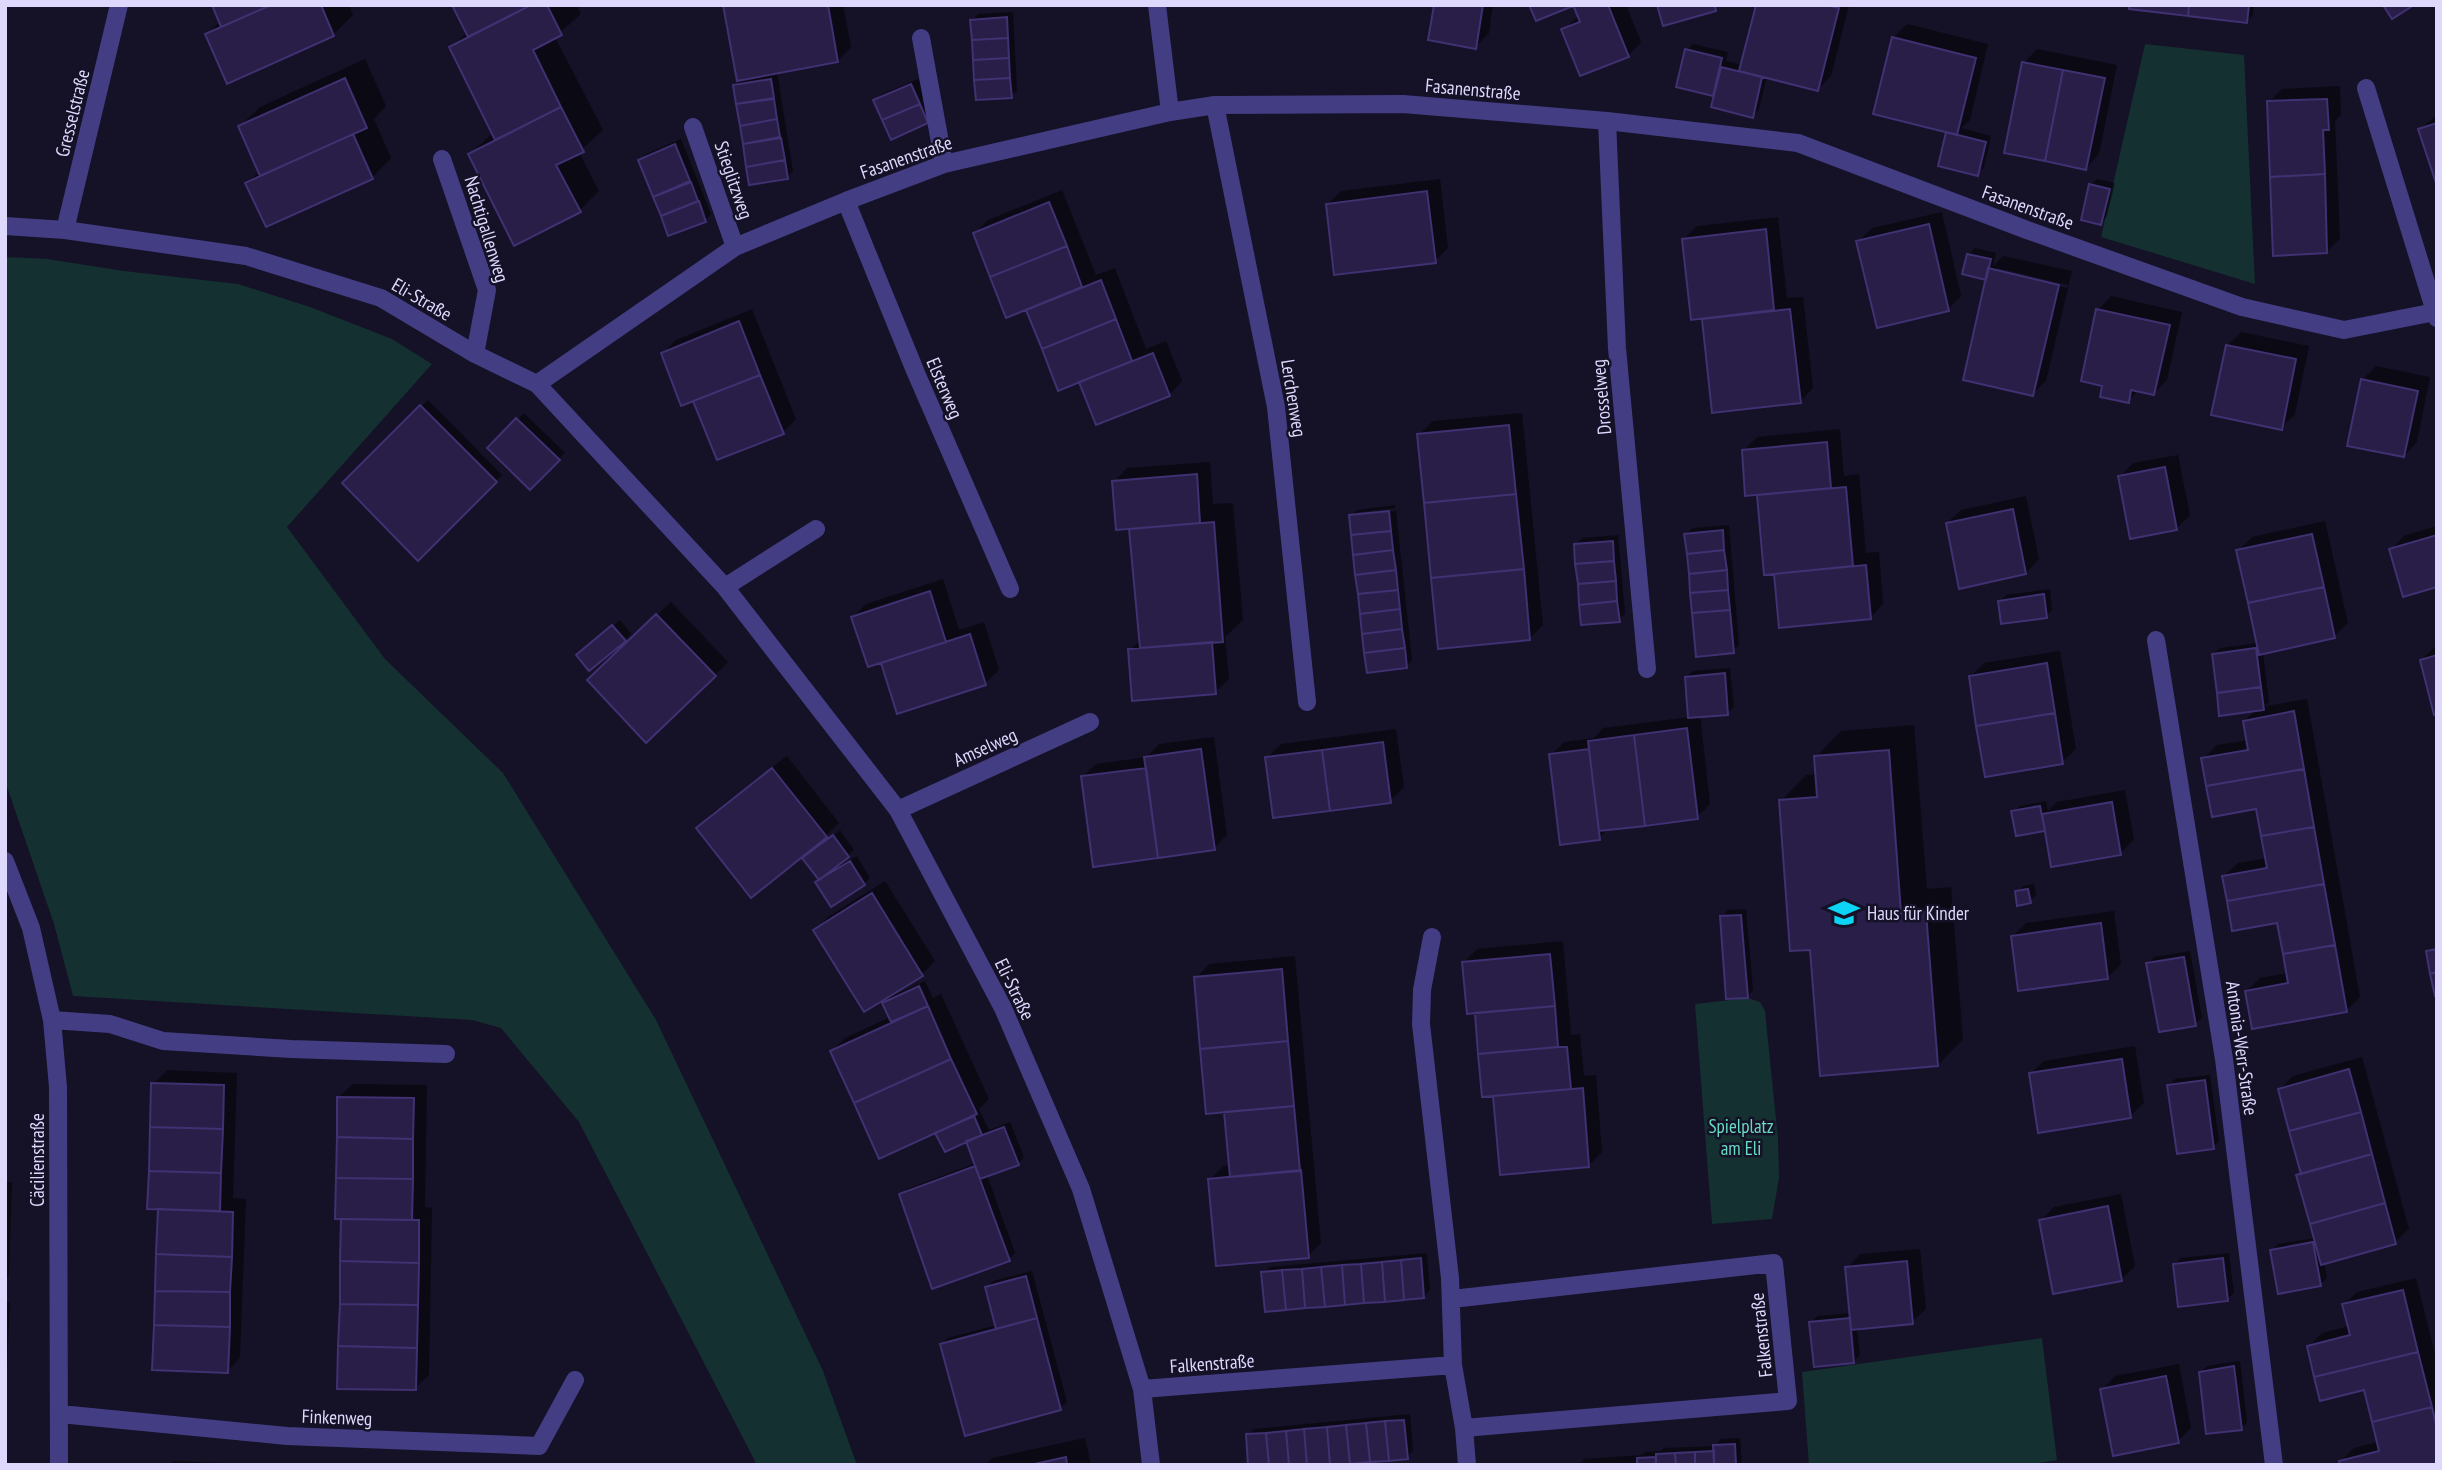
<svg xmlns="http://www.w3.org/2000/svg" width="2442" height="1470" viewBox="0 0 2442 1470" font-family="'PT Sans Narrow',sans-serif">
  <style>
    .green { fill: #143031 }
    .shadow { fill: #0007; fill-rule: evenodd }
    .building { fill: #281e47; stroke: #403172; stroke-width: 2 }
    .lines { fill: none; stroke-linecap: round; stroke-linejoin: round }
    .minor { stroke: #433e84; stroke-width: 18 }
    .labels { text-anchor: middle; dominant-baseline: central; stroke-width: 5; stroke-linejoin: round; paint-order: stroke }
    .street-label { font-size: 19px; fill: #ded8fd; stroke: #151127 }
    .poi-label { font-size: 19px; fill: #ded8fd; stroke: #151127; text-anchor: start }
    .park-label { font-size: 19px; fill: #67dbc3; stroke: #151127 }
  </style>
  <rect width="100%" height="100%" fill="#151127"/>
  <!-- green -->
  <path class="green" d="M2145,44L2244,55L2255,284L2101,237Z
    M5,257L47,259L124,271L238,284L310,307L392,339L432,364L287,527L385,659L503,773L656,1020L823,1371L857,1465H757L579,1122L501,1028L472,1020L73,996L54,924L5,781Z
    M1748,998L1760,1002L1765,1011L1778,1139L1779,1178L1772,1219L1712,1224L1695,1004Z
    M2042,1338L2057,1460L2025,1465H1809L1802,1372Z"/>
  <!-- shadow -->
  <path class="shadow" d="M214,5H349L353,15L333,35L207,34L221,21Z
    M454,5H576L581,14L555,37L603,130L579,152L599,191L579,211L470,154L493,133L451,48L468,31Z
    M724,5H843L851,47L838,61L777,72L793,171L787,177L751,183L735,85L739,82Z
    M1436,5H1493L1489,33L1475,47Z
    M1575,5H1626L1641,42L1628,56L1563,30L1579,16Z
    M1758,5H1849L1831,76L1818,89L1767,76L1759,109L1753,116L1716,95L1678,86L1687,50L1693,44L1728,52L1726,61L1743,65Z
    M2131,5H2254L2253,15L2247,21Z
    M1013,12L1017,90L1011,96L972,21L978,14Z
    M1907,24L1988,44L1970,120L1961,128L1991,136L1984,167L1978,174L1893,38Z
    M2037,49L2117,65L2099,154L2086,168L2024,63Z
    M365,59L386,106L374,119L391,158L372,178L248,183L260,171L240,126L260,107Z
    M918,79L933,116L927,122L876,100L882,94Z
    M2340,86L2341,115L2335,121L2340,238L2327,252L2269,102L2282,89Z
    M2437,115V180L2420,129Z
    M681,139L711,214L705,220L669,233L640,161L646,154Z
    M1440,179L1448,248L1435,261L1328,204L1341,191Z
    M2097,179L2115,183L2107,216L2101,223L2091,185Z
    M1062,190L1096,275L1115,268L1146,349L1166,341L1182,381L1169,395L1080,380L1059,388L1027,307L975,233L988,220Z
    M1942,212L1961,296L1948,309L1858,242L1872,228Z
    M1778,217L1787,298L1803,297L1813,388L1800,402L1714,411L1703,317L1684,239L1697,226Z
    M1975,248L1996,253L1993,266L2003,256L2072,271L2046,381L2032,394L1988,278L1968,255ZM1997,268L2068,285L2067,288L1997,272Z
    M2111,296L2182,312L2167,380L2154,393L2139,390L2128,401L2104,385L2098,310Z
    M752,309L796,419L783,432L663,353L676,340Z
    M2241,332L2309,346L2295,414L2281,428L2227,346Z
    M2376,366L2430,377L2417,442L2404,456L2362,380Z
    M428,400L502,475L418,558L344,483Z
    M524,413L565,453L530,488L489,448Z
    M1522,413L1543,625L1530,638L1419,435L1433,421Z
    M1840,429L1844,476L1859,474L1866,553L1879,552L1883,604L1870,618L1781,626L1775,572L1766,573L1759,493L1743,451L1757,437Z
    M2178,455L2190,515L2177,528L2120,477L2133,463Z
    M1210,462L1213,504L1233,503L1243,620L1225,637L1229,679L1215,692L1130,650L1141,639L1131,527L1114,482L1127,468Z
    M2026,496L2039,559L2026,573L1947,523L1961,510Z
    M1395,505V508L1355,513V516L1396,511L1412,660L1406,667L1350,516L1357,510Z
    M2325,521L2348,623L2334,636L2263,652L2269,702L2265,706L2307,699L2360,997L2346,1011L2246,992L2260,978L2288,973L2279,921L2224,876L2238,863L2267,858L2258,807L2203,759L2217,745L2248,740L2244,721L2256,710L2214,654L2220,648L2258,643L2238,551L2252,537Z
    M1729,525L1739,645L1733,651L1686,534L1693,528Z
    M2437,526V585L2391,550L2404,536Z
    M1618,535L1625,613L1619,620L1576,545L1582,538Z
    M943,579L959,630L984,622L999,670L985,683L898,712L882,661L853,617L866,604Z
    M2050,589L2052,610L2046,616L2000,602L2006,595Z
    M671,602L728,662L715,675L590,680Z
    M620,620L631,634L625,640L585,649Z
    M2435,647H2437V713L2421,660Z
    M2060,651L2076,749L2062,762L1971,676L1984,663Z
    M1730,668L1734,707L1727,713L1700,715L1710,804L1697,817L1609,828L1599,838L1551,755L1564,742L1594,738L1603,728L1690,717L1686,677L1693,671Z
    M1914,725L1927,889L1951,887L1963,1039L1938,1065L1781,801L1806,775L1817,774L1816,757L1841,731Z
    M1396,729L1404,787L1390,801L1267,758L1281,744Z
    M1214,737L1227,835L1214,848L1082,777L1096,764L1147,757L1159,744Z
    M787,756L839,823L821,841L823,843L840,830L854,850L839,863L840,865L857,856L870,878L864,884L820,879L804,858L810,852L809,850L698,828L711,814Z
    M2125,790L2134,840L2120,853L2046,827L2044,829L2013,812L2020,806L2046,801L2048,811L2057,802Z
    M885,881L935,961L922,974L815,930L828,917Z
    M2034,884L2036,895L2030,901L2017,892L2023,886Z
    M1746,909L1753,990L1747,997L1722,917L1728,910Z
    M2114,911L2121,964L2108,977L2013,936L2026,923Z
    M1563,941L1571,1035L1580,1034L1584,1076L1596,1075L1602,1152L1588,1166L1494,1094L1464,962L1477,949Z
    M2190,951L2202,1018L2195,1024L2148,964L2154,957Z
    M1295,956L1321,1243L1308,1256L1210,1179L1224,1166L1231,1165L1226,1110L1196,978L1209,964Z
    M925,981L933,998L941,994L989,1099L979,1109L989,1130L1010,1122L1024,1157L1018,1164L987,1175L1015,1253L1009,1259L901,1195L907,1189L976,1163L967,1139L936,1131L832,1051L845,1038L890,1017L884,1003L890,997Z
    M2135,1046L2144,1103L2130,1116L2030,1074L2044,1061Z
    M2362,1057L2409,1229L2395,1242L2324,1262L2327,1278L2320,1284L2272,1251L2278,1244L2315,1238L2298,1176L2302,1172L2280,1089L2293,1076Z
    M167,1070L237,1073L233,1198L246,1199L240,1358L227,1371L160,1208L153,1084Z
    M2210,1075L2219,1141L2213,1147L2169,1086L2175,1079Z
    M353,1084L427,1085L425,1207L432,1208L429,1375L415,1388L343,1217L339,1097Z
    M5,1182H12L9,1277L5,1280Z
    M2121,1194L2135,1266L2121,1280L2041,1220L2054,1207Z
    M1920,1249L1926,1309L1912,1322L1857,1328L1860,1355L1853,1361L1811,1323L1817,1316L1851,1313L1847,1268L1860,1254Z
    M1427,1253L1430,1290L1424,1296L1263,1273L1270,1267Z
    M2229,1253L2234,1293L2227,1299L2174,1265L2181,1258Z
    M1032,1271L1067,1402L1060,1408L942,1344L948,1338L997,1325L987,1287L993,1281Z
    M2416,1278L2437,1362V1465L2341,1461L2354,1448L2378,1442L2365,1387L2309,1346L2322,1333L2349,1326L2344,1305L2357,1292Z
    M5,1302H10L5,1416Z
    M2240,1361L2247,1422L2241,1429L2200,1373L2207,1366Z
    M2179,1364L2191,1428L2178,1441L2102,1390L2115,1376Z
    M1410,1414L1413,1451L1407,1457L1248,1435L1254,1429Z
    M1085,1438L1091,1465H985L992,1458Z
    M1740,1438L1742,1465H1578L1584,1459L1642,1455L1645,1452L1661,1451L1664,1448L1715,1446L1721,1439Z
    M173,1461L253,1464L170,1465Z"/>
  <!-- building -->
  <path class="building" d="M212,5H271L221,27Z
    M271,5H321L334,36L227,84L205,34Z
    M452,5H531L468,37Z
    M531,5H547L562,35L533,50L561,107L495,140L449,47Z
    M723,5H828L838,62L737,81Z
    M1434,5H1483L1476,49L1428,40Z
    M1529,5H1573V6L1536,21Z
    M1573,5H1608L1629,57L1580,76L1561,29L1580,22Z
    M1657,5H1715L1716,11L1663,26Z
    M1756,5H1826L1839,8L1818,91L1739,71Z
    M2129,5H2189L2188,16L2129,9Z
    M2189,5H2249L2247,23L2188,16Z
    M2383,5H2414L2392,19Z
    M1007,17L1008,38L972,40L970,20Z
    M1892,37L1976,58L1957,135L1873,114Z
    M1008,38L1009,58L973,60L972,40Z
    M1685,49L1722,58L1713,96L1676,87Z
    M1009,58L1010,78L974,80L973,60Z
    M2022,62L2063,70L2045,161L2004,153Z
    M1721,67L1762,77L1753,118L1711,107Z
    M2063,70L2105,78L2086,170L2045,161Z
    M345,78L367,128L260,176L238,126Z
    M1010,78L1012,98L976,100L974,80Z
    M771,79L774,98L736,104L733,85Z
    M911,84L920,104L882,120L873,100Z
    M774,99L777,119L740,126L736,104Z
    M2327,99L2329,130H2323L2325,174L2270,177L2267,101Z
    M920,104L928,123L891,140L882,120Z
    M561,107L584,152L556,165L581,212L514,246L468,154Z
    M777,119L780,137L743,144L740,126Z
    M2437,123V186L2418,129Z
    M1946,132L1986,142L1978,176L1938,166Z
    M353,134L373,179L266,227L245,183Z
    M781,138L785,160L746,167L743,144Z
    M675,144L690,181L653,197L638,160Z
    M785,160L788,179L749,185L746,167Z
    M2325,174L2327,253L2273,256L2270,177Z
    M691,182L698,201L661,216L653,197Z
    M2089,184L2110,189L2101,225L2081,220Z
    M1427,191L1436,263L1334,275L1326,204Z
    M699,201L706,222L668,236L661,216Z
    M1049,202L1067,246L990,277L973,233Z
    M1929,224L1949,311L1877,328L1856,241Z
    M1766,229L1774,310L1691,320L1682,239Z
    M1067,246L1082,287L1006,318L990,277Z
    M1967,254L1991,259L1986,280L1962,274Z
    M1988,268L2059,285L2033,396L1963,380Z
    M1101,280L1116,319L1042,349L1026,310Z
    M1790,309L1801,403L1712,413L1702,319Z
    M2096,309L2170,325L2154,395L2131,390L2129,403L2100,397L2102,386L2081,381Z
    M1116,319L1132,361L1058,391L1042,349Z
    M739,321L760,375L681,406L661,353Z
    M2226,345L2296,359L2282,430L2211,415Z
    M1153,353L1170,396L1096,425L1079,382Z
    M760,375L784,434L717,460L693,401Z
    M2361,379L2418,391L2404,457L2347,446Z
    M420,405L497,482L418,561L342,483Z
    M516,418L560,460L530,490L487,448Z
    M1509,425L1516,494L1424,503L1417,434Z
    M1827,442L1831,488L1745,496L1742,450Z
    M2165,467L2177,530L2130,539L2118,476Z
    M1197,474L1200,523L1116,530L1112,481Z
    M1846,487L1853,566L1764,575L1757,495Z
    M1516,494L1524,569L1431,578L1424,503Z
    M2013,509L2026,574L1959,589L1946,523Z
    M1389,511L1391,531L1351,535L1349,515Z
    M1214,522L1223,642L1140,648L1129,529Z
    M1723,530L1724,550L1687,554L1684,534Z
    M1391,531L1393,550L1353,555L1351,535Z
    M2312,534L2324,587L2248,603L2236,550Z
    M2437,535V587L2403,597L2389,549Z
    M1613,541L1614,561L1575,564L1574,544Z
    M1393,550L1396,570L1355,575L1353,555Z
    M1724,550L1727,570L1689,574L1687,554Z
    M1614,561L1616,581L1578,584L1575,564Z
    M1866,565L1871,619L1779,628L1774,574Z
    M1524,569L1530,640L1438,649L1431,578Z
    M1396,570L1398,590L1358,594L1355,575Z
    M1727,570L1728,590L1690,593L1689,574Z
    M1616,581L1617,601L1579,605L1578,584Z
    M2324,587L2335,638L2259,655L2248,603Z
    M1398,590L1400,609L1360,614L1358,594Z
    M1728,590L1730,610L1692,613L1690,593Z
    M930,591L946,642L868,667L851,617Z
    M2044,594L2047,618L2001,624L1998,601Z
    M1617,601L1620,622L1581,625L1579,605Z
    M1400,609L1402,629L1362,634L1360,614Z
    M1730,610L1734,653L1696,657L1692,613Z
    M656,614L716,676L646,743L587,680Z
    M612,625L626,641L589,671L576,655Z
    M1402,629L1405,648L1364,653L1362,634Z
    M970,634L986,685L897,714L881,663Z
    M1212,642L1216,694L1132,701L1128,649Z
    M1405,648L1407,668L1367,673L1364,653Z
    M2256,648L2261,687L2217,693L2212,654Z
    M2437,655V714L2434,715L2420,660Z
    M2047,663L2055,713L1976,726L1969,676Z
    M1725,673L1728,715L1688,718L1685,677Z
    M2261,687L2264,710L2219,716L2217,693Z
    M2294,711L2304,769L2206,786L2201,758L2248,750L2243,721Z
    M2055,713L2063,764L1985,777L1976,726Z
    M1687,728L1698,819L1645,826L1634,735Z
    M1634,735L1645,826L1599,831L1588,741Z
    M1383,742L1391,803L1330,811L1322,750Z
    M1201,749L1215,850L1158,858L1144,757Z
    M1589,749L1600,840L1560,845L1549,754Z
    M1322,750L1330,811L1273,818L1265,757Z
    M1889,750L1901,913L1926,912L1938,1066L1820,1076L1810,950L1790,951L1779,800L1817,797L1814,756Z
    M772,768L827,837L751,898L696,828Z
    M1146,768L1158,858L1093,867L1081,776Z
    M2304,769L2314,827L2261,836L2256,809L2212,817L2206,786Z
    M2112,802L2121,855L2051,867L2042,814Z
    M2040,806L2045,831L2016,836L2011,811Z
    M2314,827L2324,884L2227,901L2222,876L2267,868L2261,836Z
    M833,835L849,857L819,880L802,858Z
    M850,861L865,885L831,907L815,882Z
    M2324,884L2335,945L2283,954L2277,923L2232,931L2227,901Z
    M2028,889L2031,903L2017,906L2015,891Z
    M872,893L923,976L864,1012L813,930Z
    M1741,915L1748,998L1726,999L1720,916Z
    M2101,923L2108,979L2018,991L2011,936Z
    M2335,945L2347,1012L2252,1029L2245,991L2288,983L2283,954Z
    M2437,949V972L2430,974L2426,951Z
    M1550,954L1555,1006L1467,1014L1462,962Z
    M2184,957L2196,1026L2159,1032L2146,963Z
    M1282,969L1288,1041L1200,1049L1194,977Z
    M2437,972V996H2435L2430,974Z
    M919,986L928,1006L891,1022L882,1003Z
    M928,1006L951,1059L854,1103L830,1051Z
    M1555,1006L1558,1047L1478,1054L1475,1013Z
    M1288,1041L1294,1106L1206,1114L1200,1049Z
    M1558,1047H1567L1571,1089L1482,1097L1478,1054Z
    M951,1059L977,1114L879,1159L854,1103Z
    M2122,1059L2131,1118L2038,1133L2029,1073Z
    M2349,1069L2361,1112L2289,1131L2278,1089Z
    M2205,1080L2214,1149L2177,1154L2167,1085Z
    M151,1083L224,1085L223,1129L150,1127Z
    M1583,1088L1589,1167L1500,1175L1493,1096Z
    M337,1097L414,1098L413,1139L337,1137Z
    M1294,1106L1300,1171L1230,1177L1224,1112Z
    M2361,1112L2372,1154L2301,1174L2289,1131Z
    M974,1116L982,1135L945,1152L935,1133Z
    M150,1127L223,1129L221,1173L149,1171Z
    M1004,1127L1019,1165L980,1179L966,1141Z
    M337,1137L413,1139V1179L336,1178Z
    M2372,1154L2385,1203L2310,1224L2296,1175Z
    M975,1166L1010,1261L932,1289L899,1194Z
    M1301,1170L1309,1258L1216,1266L1208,1179Z
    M149,1171L221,1173L220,1211L147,1209Z
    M336,1178L413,1179L412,1220L335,1219Z
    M2385,1203L2396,1244L2321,1265L2310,1224Z
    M2108,1206L2122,1281L2053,1294L2039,1220Z
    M158,1209L233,1212L232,1257L156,1254Z
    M341,1219L419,1220V1263L340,1261Z
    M2313,1242L2321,1286L2278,1294L2270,1250Z
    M156,1254L232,1257L230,1292L155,1291Z
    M1421,1258L1424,1298L1404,1300L1401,1260Z
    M2223,1258L2228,1301L2178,1307L2173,1264Z
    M1401,1260L1404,1300L1385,1302L1382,1262Z
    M340,1261L419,1263L418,1305L340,1304Z
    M1907,1261L1913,1324L1851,1330L1845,1267Z
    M1382,1262L1385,1302L1364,1303L1361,1264Z
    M1361,1264L1364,1303L1345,1305L1342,1265Z
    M1342,1265L1345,1305L1325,1307L1321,1267Z
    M1321,1267L1325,1307L1305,1308L1302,1269Z
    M1302,1269L1305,1308L1286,1310L1282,1270Z
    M1282,1270L1286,1310L1265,1312L1261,1272Z
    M1026,1276L1037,1318L996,1329L985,1287Z
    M2403,1290L2418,1352L2314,1377L2307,1346L2350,1335L2342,1304Z
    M155,1291L230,1292V1327L154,1325Z
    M340,1304L418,1305L417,1348L338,1346Z
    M1037,1318L1061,1410L965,1436L940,1344Z
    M1850,1318L1854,1363L1814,1367L1809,1322Z
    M154,1325L230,1327L228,1373L152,1370Z
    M338,1346L417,1348L416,1390L337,1389Z
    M2418,1352L2432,1407L2372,1422L2364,1390L2320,1401L2314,1377Z
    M2234,1366L2242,1430L2206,1434L2199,1372Z
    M2166,1376L2179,1443L2113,1456L2100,1389Z
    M2432,1407L2437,1428V1465H2340L2339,1461L2379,1451L2372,1422Z
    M1404,1420L1408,1459L1389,1461L1385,1421Z
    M1385,1421L1389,1461L1370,1462L1366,1423Z
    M1366,1423L1370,1462L1350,1464L1346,1425Z
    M1346,1425L1350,1464L1330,1465L1327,1427Z
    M1327,1427L1330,1465H1307L1304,1429Z
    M1304,1429L1307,1465H1289L1286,1431Z
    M1286,1431L1289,1465H1269L1266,1433Z
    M1266,1433L1269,1465H1248L1246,1434Z
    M1735,1444L1736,1465H1714L1713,1445Z
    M1714,1451V1465H1695V1452Z
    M1695,1452V1465H1676L1675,1453Z
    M1675,1453L1676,1465H1656V1454Z
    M1066,1457L1067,1465H1030Z
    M1656,1457V1465H1637V1458Z"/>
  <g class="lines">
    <!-- minor -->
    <path class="minor" d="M1157,5L1170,112
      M921,38L944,164
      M2366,88L2437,318
      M1215,105L1276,407L1307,702
      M1607,121L1617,348L1647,669
      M693,127L735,247
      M442,159L487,290L475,354
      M846,201L916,373L1010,589
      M5,226L65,230L246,256L381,298L475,354L537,384L725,587L898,810L1003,1008L1081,1189L1142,1389L1151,1465
      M65,230L119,5
      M537,384L735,247L846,201L944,164L1170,112L1215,105L1403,104L1607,121L1798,143L2027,230L2242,307L2344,330L2435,312
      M725,587L816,529
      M2156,640L2224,1059L2274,1465
      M898,810L1090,722
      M5,861L31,928L52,1020L58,1087L59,1465
      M1432,937L1422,990L1421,1024L1450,1278L1453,1365
      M52,1020L110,1024L163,1041L291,1049L446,1054
      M1452,1299L1774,1263L1788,1401L1464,1428
      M1142,1389L1453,1365L1464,1428L1467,1465
      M60,1414L287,1436L539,1446L575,1380"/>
  </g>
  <!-- icons -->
  <defs>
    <g id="school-bare" transform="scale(2.415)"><path d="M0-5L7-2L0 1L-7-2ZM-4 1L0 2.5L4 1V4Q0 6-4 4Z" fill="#0dd4f4" stroke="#151127" stroke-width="2.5" paint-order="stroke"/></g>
  </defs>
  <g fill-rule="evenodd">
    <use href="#school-bare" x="1844" y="913"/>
  </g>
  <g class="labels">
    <!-- street labels -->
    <g class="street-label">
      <text transform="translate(1473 89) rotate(5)">Fasanenstraße</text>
      <text transform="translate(72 113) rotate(-76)">Gresselstraße</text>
      <text transform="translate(906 157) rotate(-19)">Fasanenstraße</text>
      <text transform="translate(734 180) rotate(71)">Stieglitzweg</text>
      <text transform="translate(2028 207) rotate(20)">Fasanenstraße</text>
      <text transform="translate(487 229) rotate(73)">Nachtigallenweg</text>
      <text transform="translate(422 299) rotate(30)">Eli-Straße</text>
      <text transform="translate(945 388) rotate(67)">Elsterweg</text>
      <text transform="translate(1601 397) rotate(-95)">Drosselweg</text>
      <text transform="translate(1294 398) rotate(81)">Lerchenweg</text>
      <text transform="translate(985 747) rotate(-24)">Amselweg</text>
      <text transform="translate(1015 989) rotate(64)">Eli-Straße</text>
      <text transform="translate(2242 1048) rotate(82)">Antonia-Werr-Straße</text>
      <text transform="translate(37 1160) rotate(-90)">Cäcilienstraße</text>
      <text transform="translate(1761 1335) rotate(-96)">Falkenstraße</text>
      <text transform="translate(1212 1363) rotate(-4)">Falkenstraße</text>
      <text transform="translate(337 1417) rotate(2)">Finkenweg</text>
    </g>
    <!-- poi labels -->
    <g class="poi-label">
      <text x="1867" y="913">Haus für Kinder</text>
    </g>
    <!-- park labels -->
    <g class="park-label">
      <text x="1741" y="1126">Spielplatz<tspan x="1741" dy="22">am Eli</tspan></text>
    </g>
  </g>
  <!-- border -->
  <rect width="2442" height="1470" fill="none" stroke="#ded8fd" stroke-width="14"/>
</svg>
